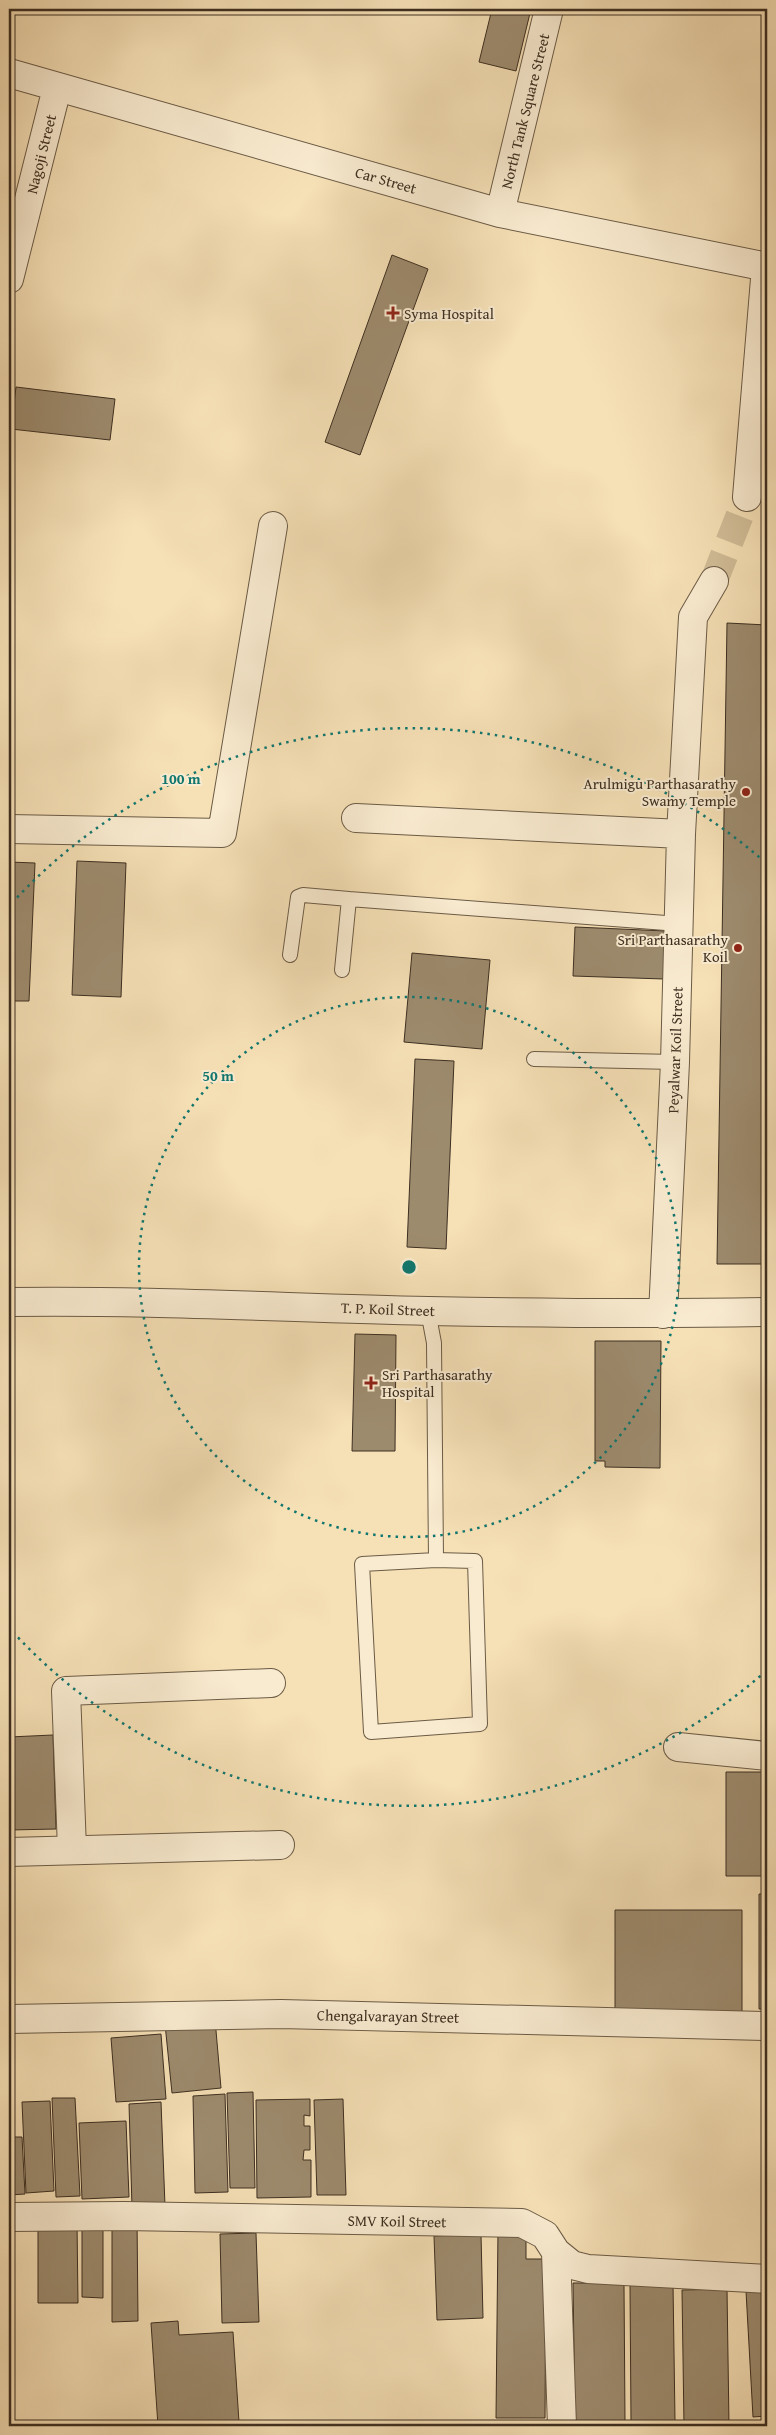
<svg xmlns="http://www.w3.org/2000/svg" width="776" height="2435" viewBox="0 0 776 2435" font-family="'Gentium Book Plus',serif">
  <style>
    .building { fill: #9d8b6e; stroke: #3d2f21 }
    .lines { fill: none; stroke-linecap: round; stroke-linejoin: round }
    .minor-tunnel { stroke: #d1bd98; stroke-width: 28; stroke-dasharray: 28 14; stroke-linecap: butt }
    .service-casing { stroke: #6b5b46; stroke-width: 16 }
    .minor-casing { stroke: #6b5b46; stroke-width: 30 }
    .service { stroke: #f9ebd0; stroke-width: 14 }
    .minor { stroke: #f9ebd0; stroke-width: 28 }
    .ring { fill: none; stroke: #0f766e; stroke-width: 2.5; stroke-dasharray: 2.5 5 }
    .poi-dot { fill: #8f2418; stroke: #f9ebd0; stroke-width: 2 }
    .labels { text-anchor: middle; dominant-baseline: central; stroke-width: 4; stroke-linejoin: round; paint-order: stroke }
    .street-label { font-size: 15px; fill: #3d2f21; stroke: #f9ebd0 }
    .poi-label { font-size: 15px; fill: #3d2f21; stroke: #f9ebd0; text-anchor: start }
    .centre { fill: #0f766e; stroke: #f9ebd0; stroke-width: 2.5 }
    .ring-label { font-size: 15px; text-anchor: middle; font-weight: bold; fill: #0f766e; stroke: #f9ebd0; stroke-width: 4; stroke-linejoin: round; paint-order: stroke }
  </style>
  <rect width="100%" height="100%" fill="#f6e0b6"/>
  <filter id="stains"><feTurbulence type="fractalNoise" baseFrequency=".004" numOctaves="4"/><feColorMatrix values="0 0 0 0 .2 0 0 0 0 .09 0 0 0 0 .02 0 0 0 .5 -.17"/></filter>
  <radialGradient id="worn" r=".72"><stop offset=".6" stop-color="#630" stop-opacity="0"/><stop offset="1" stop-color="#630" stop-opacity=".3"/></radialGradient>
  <!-- building -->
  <path class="building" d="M492,9H531L516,71L479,62Z
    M392,255L428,269L360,455L325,442Z
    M16,387L115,399L110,440L11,429Z
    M727,623L767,625V959L765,1049H767V1264H717Z
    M77,861L126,863L121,997L72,995Z
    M9,862L35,863L29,1001H9Z
    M575,927L666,931L664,979L573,976Z
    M412,953L490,960L482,1049L404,1042Z
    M415,1059L454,1061L446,1249L407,1247Z
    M355,1334L396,1335L395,1451H352Z
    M595,1341H661L660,1468L605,1467V1461H595Z
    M53,1735L56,1829L9,1830V1737Z
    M726,1772H765V1876H726Z
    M759,1894H767V2009H759Z
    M615,1910H742V2013L615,2014Z
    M215,2019L221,2088L172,2093L165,2024Z
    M161,2034L166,2099L116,2102L111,2038Z
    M253,2092L255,2188H230L227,2093Z
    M225,2094L228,2192L195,2193L193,2096Z
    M52,2098H75L80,2196L56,2197Z
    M310,2099V2116L304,2115V2126H310V2150H304L303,2160H311V2197L257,2198L256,2100Z
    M343,2099L346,2195H317L314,2100Z
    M50,2101L54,2191L26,2193L22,2102Z
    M161,2102L165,2206L132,2207L129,2104Z
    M126,2121L129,2197L82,2199L79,2123Z
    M9,2137H22L25,2194L9,2195Z
    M112,2217H137L138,2321L112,2322Z
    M38,2221L77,2222L78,2303H38Z
    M82,2221H103V2298L82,2297Z
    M498,2229L510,2230L526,2241V2259H546L545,2418H496Z
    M256,2233L259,2322L222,2323L220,2234Z
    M481,2234L483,2318L437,2320L434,2236Z
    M573,2283H624L625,2421H575Z
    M673,2283L675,2421L631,2422L630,2284Z
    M727,2289L729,2426H684L682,2290Z
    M767,2290V2416L753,2417L746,2291Z
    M178,2321L179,2335L233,2332L239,2422L158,2426L151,2323Z"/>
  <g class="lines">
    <!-- minor-tunnel -->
    <path class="minor-tunnel" d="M714,581L747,497"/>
    <!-- service casing -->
    <g class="service-casing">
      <path id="service" d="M290,955L298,897L303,895L349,899
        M342,970L349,899L679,924
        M534,1059L675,1062
        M428,1311L434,1343L436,1560
        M436,1560L475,1561L480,1724L371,1732L362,1564Z"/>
    </g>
    <!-- minor casing -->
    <g class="minor-casing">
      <path id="minor" d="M9,73L500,213L767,267
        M500,213L549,9
        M9,279L57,88
        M747,497L766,267
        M356,818L681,834
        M9,829L222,833L273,526
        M9,1302C149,1300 288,1308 428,1311C541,1313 654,1314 767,1312
        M663,1314L675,1062L681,834L693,617L714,581
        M678,1747L767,1756
        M72,1849L66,1691L271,1683
        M9,1852L280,1845
        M9,2019L281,2014L767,2026
        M9,2217L124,2216L522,2223L545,2235L556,2252L572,2265L588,2269L767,2279
        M556,2252L562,2426"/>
    </g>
    <!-- service -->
    <use href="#service" class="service"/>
    <!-- minor -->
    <use href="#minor" class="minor"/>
  </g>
  <!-- distance rings -->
  <g class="ring">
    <circle cx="409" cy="1267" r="270"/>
    <path d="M766 1671A539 539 0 0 1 12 1631M12 903A539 539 0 0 1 766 863"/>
  </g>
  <!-- markers -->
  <g class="poi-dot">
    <path d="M390.5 305.5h5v5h5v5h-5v5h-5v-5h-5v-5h5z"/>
    <circle cx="746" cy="792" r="5"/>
    <circle cx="738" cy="948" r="5"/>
    <path d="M368.5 1375.5h5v5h5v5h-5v5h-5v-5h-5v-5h5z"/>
  </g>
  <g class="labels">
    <!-- street labels -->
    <g class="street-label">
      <text transform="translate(525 111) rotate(-76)">North Tank Square Street</text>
      <text transform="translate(41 154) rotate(-76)">Nagoji Street</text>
      <text transform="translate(386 180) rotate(16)">Car Street</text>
      <text transform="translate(675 1050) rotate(-88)">Peyalwar Koil Street</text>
      <text transform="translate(388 1309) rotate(2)">T. P. Koil Street</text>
      <text transform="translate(388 2016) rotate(1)">Chengalvarayan Street</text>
      <text transform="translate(397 2221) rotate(1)">SMV Koil Street</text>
    </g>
    <!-- poi labels -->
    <g class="poi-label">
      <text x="404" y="313">Syma Hospital</text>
      <text x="736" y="783" text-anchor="end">Arulmigu Parthasarathy<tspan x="736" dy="17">Swamy Temple</tspan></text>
      <text x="728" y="939" text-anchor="end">Sri Parthasarathy<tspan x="728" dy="17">Koil</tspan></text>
      <text x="382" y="1374">Sri Parthasarathy<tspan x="382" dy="17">Hospital</tspan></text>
    </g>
  </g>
  <circle cx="409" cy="1267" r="8" class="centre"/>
  <g class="ring-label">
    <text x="181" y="784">100 m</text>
    <text x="218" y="1081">50 m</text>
  </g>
  <!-- margin -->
  <rect width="776" height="2435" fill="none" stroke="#f6e0b6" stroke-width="30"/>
  <rect x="10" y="10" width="756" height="2415" fill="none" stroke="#3d2f21" stroke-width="2.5"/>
  <rect x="15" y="15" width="746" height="2405" fill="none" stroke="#3d2f21"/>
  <rect width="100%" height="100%" filter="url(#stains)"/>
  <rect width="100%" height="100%" fill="url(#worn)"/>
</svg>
